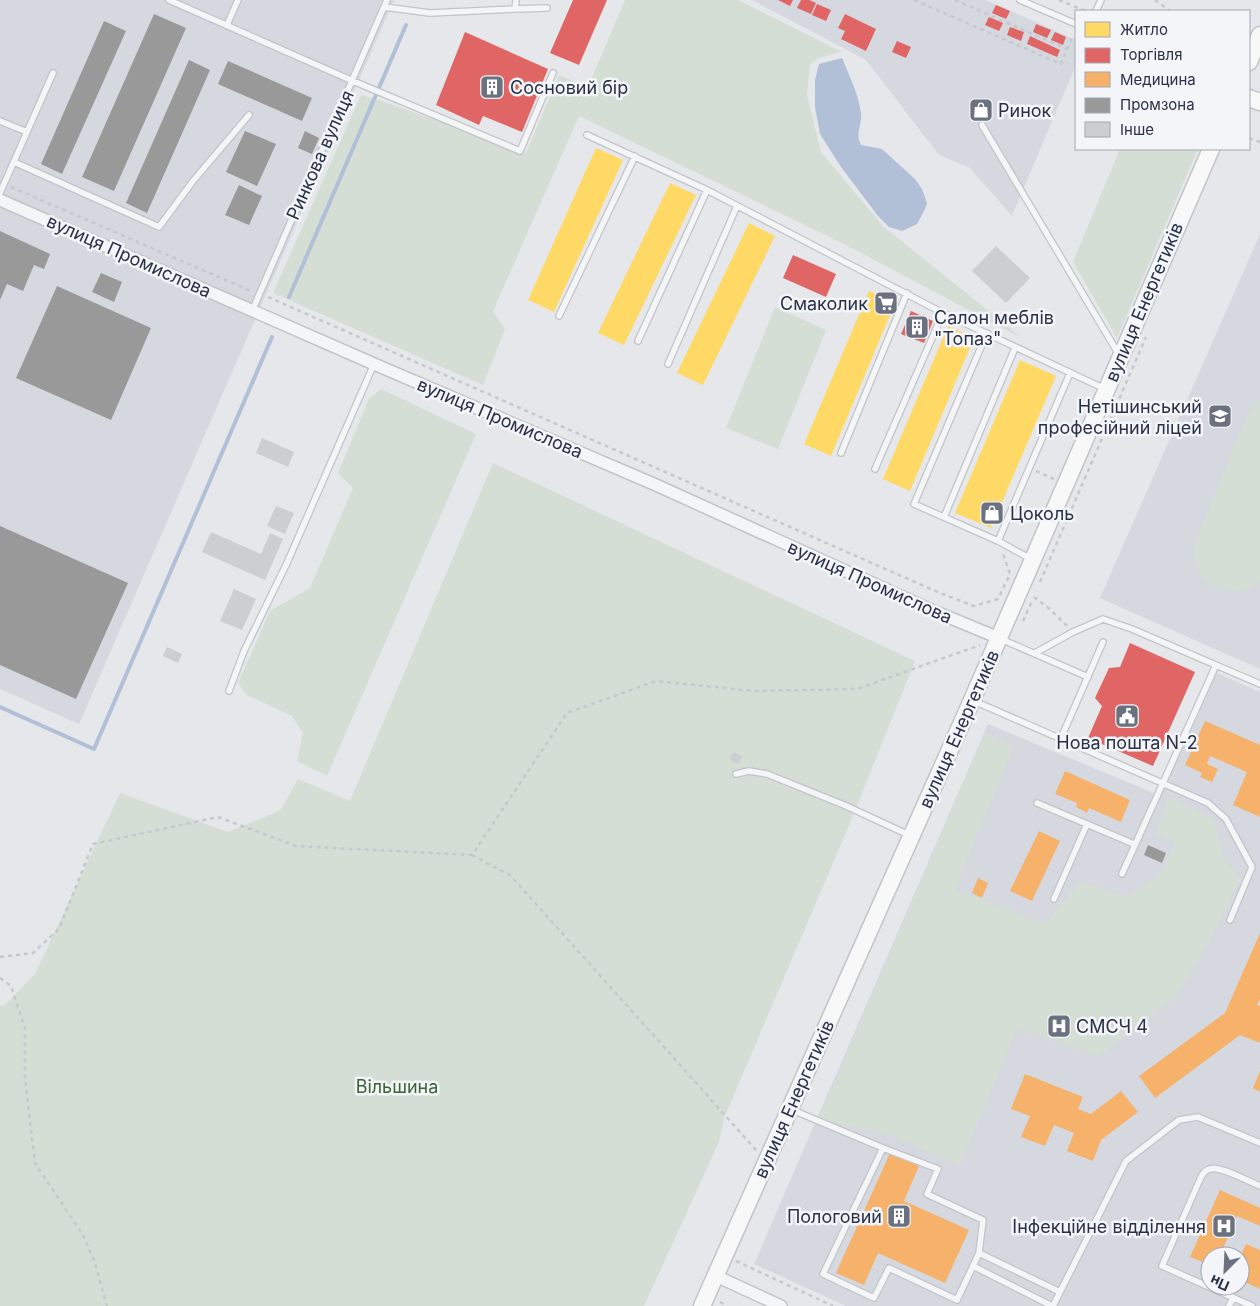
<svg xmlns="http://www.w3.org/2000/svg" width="1260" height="1306" viewBox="0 0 1260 1306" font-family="Inter,sans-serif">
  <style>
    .built { fill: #d5d8df; fill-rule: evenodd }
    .green { fill: #d4ded5 }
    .water { fill: #b1c0d7 }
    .homes { fill: #ffd966 }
    .shops { fill: #e06666 }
    .health { fill: #f6b26b }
    .industry { fill: #999 }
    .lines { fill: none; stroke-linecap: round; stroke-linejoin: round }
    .stream { stroke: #b1c0d7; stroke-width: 4 }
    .building { fill: #ccced2 }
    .lane-casing { stroke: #c2c4c8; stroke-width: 8 }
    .street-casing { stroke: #c2c4c8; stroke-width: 14 }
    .secondary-casing { stroke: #c2c4c8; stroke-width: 19 }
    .path { stroke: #c6c8cd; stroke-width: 2.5; stroke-dasharray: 4 4; stroke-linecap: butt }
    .lane { stroke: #f4f5f7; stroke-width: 5.5 }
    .street { stroke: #f4f5f7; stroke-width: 11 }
    .secondary { stroke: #f8f8f8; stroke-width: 16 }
    .labels { text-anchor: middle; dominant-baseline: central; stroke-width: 5; stroke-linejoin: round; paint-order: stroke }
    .poi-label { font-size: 18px; fill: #293146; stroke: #f3f5f9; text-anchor: start }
    .street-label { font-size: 18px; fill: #293146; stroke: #f3f5f9 }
    .park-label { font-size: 18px; fill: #396434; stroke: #f3f5f9 }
  </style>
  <rect width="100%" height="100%" fill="#e5e7ea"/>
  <!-- built -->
  <path class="built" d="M0,0H394L79,724L0,689Z
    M752,0H986L1076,40V65L1012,216L970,168L939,155L866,60Z
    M1260,234V669L1100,598Z
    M1217,673L1260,692V1306H846L754,1264L988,724L1161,796ZM1210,1256H1240V1286H1210Z"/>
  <!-- green -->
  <path class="green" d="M625,0H738L842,52L819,58L810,64L807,95L821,152L883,226L1022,338L844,244L579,116L493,311L505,329L483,385L273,293L361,95L379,100L526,153L559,75L588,87Z
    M1120,149H1198L1117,338L1073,262Z
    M775,307L826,330L778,449L726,428Z
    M381,389L476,434L327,776L297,761L303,733L292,716L247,695L238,683L270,611L310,588L353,488L338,473L369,399Z
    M1260,399V581C1239,600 1204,590 1196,564C1194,557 1194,551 1194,545L1248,414Z
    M493,463L915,661L848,828L724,1118L719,1142L644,1306H0V1005L4,1006L35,974L120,793L228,832L281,810L298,779L350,801Z
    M985,732L1014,746L955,889L1045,924L1081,881L1127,897L1161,873L1175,842L1155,833L1170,797L1213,819L1225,861L1241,878L1207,945L1176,997L1098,1056L1017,1029L960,1165L892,1136L819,1119Z"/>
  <!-- water -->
  <path class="water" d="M842,58C849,75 859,95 861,114C862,126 855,133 861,145L882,149L915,179L922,189L927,203L925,209L917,224L902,231L889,227L878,216L841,167L820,134L815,107V80L819,64Z"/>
  <!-- homes -->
  <path class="homes" d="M596,148L623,160L554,312L528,300Z
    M670,183L696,195L624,345L598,333Z
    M749,223L775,236L703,385L677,373Z
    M869,291L895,303L831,456L804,444Z
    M948,326L974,338L910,491L883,479Z
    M1020,360L1056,376L991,528L955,513Z"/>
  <!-- shops -->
  <path class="shops" d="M573,0H607L579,65L550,53Z
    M778,0H793L790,6Z
    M801,0H809L816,3L811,14L797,8Z
    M817,4L831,10L826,21L812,15Z
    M996,5L1010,11L1006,19L992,13Z
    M845,14L876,29L866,51L841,39L845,31L838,28Z
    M989,17L1003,23L999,31L985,25Z
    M1036,24L1051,30L1047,38L1033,32Z
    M1010,27L1024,32L1021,41L1007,35Z
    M465,32L548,69L522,132L483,116L479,125L436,105Z
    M1055,32L1066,37L1063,45L1051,40Z
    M1030,36L1060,50L1057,57L1027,44Z
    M897,41L911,47L906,58L892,52Z
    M793,255L836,274L826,297L783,278Z
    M911,311L933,321L924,343L901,334Z
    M1130,643L1195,672L1153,766L1088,738L1102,706L1095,698L1109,668L1120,667Z"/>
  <!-- health -->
  <path class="health" d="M1205,721L1260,745V817L1233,805L1247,772L1210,756L1207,764L1218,769L1212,782L1200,777L1202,773L1185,765Z
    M1065,771L1130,800L1121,822L1089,808L1087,813L1076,807L1077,803L1055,794Z
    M1039,831L1060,841L1032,901L1010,891Z
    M978,878L988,883L982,898L972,893Z
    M1260,933V999L1257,1005L1260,1006V1043L1240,1035L1155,1098L1139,1076L1225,1013Z
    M1260,1071V1092L1253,1088Z
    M1025,1074L1083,1097L1078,1109L1091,1114L1121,1091L1138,1112L1101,1140L1093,1161L1067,1151L1074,1133L1054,1125L1045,1146L1021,1137L1030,1116L1011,1109Z
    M890,1153L919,1166L904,1201L969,1230L945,1283L878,1253L864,1285L836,1273Z
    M1220,1190L1260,1208V1226L1237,1216L1220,1256H1210V1265L1190,1257Z
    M1246,1244L1260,1250V1289L1240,1280V1257Z"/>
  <!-- industry -->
  <path class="industry" d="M154,14L186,28L114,191L82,177Z
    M104,21L126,31L62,174L41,164Z
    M189,60L210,70L147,213L126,203Z
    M228,61L312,98L302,121L218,84Z
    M245,131L276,144L257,186L226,172Z
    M305,131L319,138L312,154L298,148Z
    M239,185L262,196L249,225L225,215Z
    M0,231L50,254L44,269L34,265L23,291L7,284L0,300Z
    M101,273L122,282L114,302L92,292Z
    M57,286L151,328L111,420L16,378Z
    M0,526L128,583L76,699L0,665Z
    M1148,845L1166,853L1162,863L1144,855Z"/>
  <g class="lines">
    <!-- stream -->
    <path class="stream" d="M289,297L406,25
      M0,707L94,749L272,337"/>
  </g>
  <!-- building -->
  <path class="building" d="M996,246L1030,278L1006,303L972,271Z
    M262,438L294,452L288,467L256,453Z
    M276,506L294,513L285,534L267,526Z
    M211,532L261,554L270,533L283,539L265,580L202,552Z
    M234,589L256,599L242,630L220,621Z
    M167,647L182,654L178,663L163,656Z
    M733,752L742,756L739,764L730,760Z"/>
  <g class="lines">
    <!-- lane casing -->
    <g class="lane-casing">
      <path id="lane" d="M169,0L353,81L520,151L553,73
        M1020,0L1076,24
        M384,7L430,13L515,9L516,0
        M515,9L547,8
        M1096,11L1101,0
        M227,25L238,0
        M0,121L27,132
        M982,125L1118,353
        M587,135L707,190L943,313
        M14,162L159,227L193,181L249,115
        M0,193L53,73
        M252,311L387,0
        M559,316L635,156
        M987,333L914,504L998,541L1031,559
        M638,341L707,190
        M668,364L737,206
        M841,453L907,293
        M875,469L943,313L1105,389
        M944,517L1015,348
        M998,541L1070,373
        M1001,639L1088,677
        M1035,653L1073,632L1103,619L1132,629L1260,684
        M229,691L244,651L287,563L374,364
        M974,701L1208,803L1226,819L1252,867L1230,920
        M1061,738L1103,642
        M736,774L749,771L767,774L844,805L909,835
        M1037,803L1134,844
        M1122,874L1216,665
        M1054,899L1087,824
        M790,1109L883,1148L938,1169L927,1194L983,1220L979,1253
        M883,1148L823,1274L874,1298L889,1268L957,1300L973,1266
        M1052,1306L973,1266L979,1253L1060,1292
        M1053,1306L1126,1161L1179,1120L1198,1117L1260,1143
        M1229,1306L1233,1298
        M1252,1306L1162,1266L1201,1177C1203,1173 1205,1170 1210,1169C1220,1165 1249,1182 1260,1186"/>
    </g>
    <!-- street casing -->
    <g class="street-casing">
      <path id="street" d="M0,200L374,364L656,485L936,612L999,638
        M716,1276L781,1306"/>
    </g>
    <!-- secondary casing -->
    <g class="secondary-casing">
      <path id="secondary" d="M1249,62L1260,35
        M1249,98L1260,102
        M702,1306L972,700L1211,149"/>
    </g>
    <!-- path -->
    <path class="path" d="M914,0L1061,64L1072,38L1076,40
      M955,0L1067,49
      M1059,0L1086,11
      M1155,0L1170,11
      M1249,138L1260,142
      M11,187L251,291
      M268,297L940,593L974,606L998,599L1010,574L1003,554
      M1036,471L1054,479
      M1040,582L1146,337
      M1034,597L1051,610L1067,626
      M1023,621L1032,601
      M472,855L511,876L757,1151
      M0,957L33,953L59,929L93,844L218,817L296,846L472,855L567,713L656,681L753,691L857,689L980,645
      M0,978L11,986L25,1028V1079L35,1163L83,1235L95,1263L107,1306
      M736,1261L833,1306
      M720,1302L727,1306"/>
    <!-- lane -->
    <use href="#lane" class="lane"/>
    <!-- street -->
    <use href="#street" class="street"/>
    <!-- secondary -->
    <use href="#secondary" class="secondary"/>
  </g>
  <!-- icons -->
  <defs>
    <g id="building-square" transform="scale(1.25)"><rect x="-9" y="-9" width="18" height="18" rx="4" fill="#6b717f" stroke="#f3f5f9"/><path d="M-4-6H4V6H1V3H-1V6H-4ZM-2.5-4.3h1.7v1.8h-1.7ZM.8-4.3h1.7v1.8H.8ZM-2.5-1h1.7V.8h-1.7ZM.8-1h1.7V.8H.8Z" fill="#fff"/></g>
    <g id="shop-square" transform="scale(1.25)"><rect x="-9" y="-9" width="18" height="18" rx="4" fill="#6b717f" stroke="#f3f5f9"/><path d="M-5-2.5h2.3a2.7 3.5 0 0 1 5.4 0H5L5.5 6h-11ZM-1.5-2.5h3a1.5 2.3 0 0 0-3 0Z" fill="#fff"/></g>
    <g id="supermarket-square" transform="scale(1.25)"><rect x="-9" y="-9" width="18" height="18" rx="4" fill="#6b717f" stroke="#f3f5f9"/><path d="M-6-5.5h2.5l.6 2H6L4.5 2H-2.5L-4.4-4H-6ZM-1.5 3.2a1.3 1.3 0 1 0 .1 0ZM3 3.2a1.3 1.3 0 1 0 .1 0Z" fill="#fff"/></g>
    <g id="university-square" transform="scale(1.25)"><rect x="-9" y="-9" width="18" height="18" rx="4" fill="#6b717f" stroke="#f3f5f9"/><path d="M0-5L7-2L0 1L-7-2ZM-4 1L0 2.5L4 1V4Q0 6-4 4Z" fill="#fff"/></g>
    <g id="civic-square" transform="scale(1.25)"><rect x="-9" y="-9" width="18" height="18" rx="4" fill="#6b717f" stroke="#f3f5f9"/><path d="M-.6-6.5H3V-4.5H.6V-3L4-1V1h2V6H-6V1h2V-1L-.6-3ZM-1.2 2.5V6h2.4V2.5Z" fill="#fff"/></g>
    <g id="hospital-square" transform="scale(1.25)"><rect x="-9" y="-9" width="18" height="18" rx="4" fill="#6b717f" stroke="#f3f5f9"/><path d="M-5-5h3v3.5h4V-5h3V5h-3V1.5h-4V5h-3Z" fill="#fff"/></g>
  </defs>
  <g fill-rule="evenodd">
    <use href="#building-square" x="492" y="87"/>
    <use href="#shop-square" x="981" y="110"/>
    <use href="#supermarket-square" x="886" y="303"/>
    <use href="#building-square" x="917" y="327"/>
    <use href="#university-square" x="1220" y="416"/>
    <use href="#shop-square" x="992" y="513"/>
    <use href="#civic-square" x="1127" y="716"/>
    <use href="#hospital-square" x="1059" y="1026"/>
    <use href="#building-square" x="899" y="1216"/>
    <use href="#hospital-square" x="1224" y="1226"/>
  </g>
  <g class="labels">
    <!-- poi labels -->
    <g class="poi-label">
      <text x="510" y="87">Сосновий бір</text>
      <text x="998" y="110">Ринок</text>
      <text x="868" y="303" text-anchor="end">Смаколик</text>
      <text x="934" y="317">Салон меблів<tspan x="934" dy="21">"Топаз"</tspan></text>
      <text x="1202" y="406" text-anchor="end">Нетішинський<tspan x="1202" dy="21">професійний ліцей</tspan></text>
      <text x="1010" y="513">Цоколь</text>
      <text x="1127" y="742" text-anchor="middle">Нова пошта N-2</text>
      <text x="1076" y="1026">СМСЧ 4</text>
      <text x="882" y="1216" text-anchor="end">Пологовий</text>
      <text x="1206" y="1226" text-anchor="end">Інфекційне відділення</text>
    </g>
    <!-- street labels -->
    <g class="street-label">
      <text transform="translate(320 155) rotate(-66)">Ринкова вулиця</text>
      <text transform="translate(129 256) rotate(24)">вулиця Промислова</text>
      <text transform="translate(1144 302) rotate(-67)">вулиця Енергетиків</text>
      <text transform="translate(500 418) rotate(23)">вулиця Промислова</text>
      <text transform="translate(870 582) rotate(24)">вулиця Промислова</text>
      <text transform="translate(959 729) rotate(-66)">вулиця Енергетиків</text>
      <text transform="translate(794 1099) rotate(-66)">вулиця Енергетиків</text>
    </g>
    <!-- park labels -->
    <g class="park-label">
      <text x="397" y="1086">Вільшина</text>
    </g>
  </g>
  <!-- legend -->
  <rect x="1075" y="10" width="175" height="140" fill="#f3f5f9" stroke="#a2a7b1"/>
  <rect x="1085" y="22" width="25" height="15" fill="#ffd966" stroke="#a2a7b1"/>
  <text x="1120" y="35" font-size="15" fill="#293146">Житло</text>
  <rect x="1085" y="48" width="25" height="15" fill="#e06666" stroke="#a2a7b1"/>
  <text x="1120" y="60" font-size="15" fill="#293146">Торгівля</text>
  <rect x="1085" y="72" width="25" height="15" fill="#f6b26b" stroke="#a2a7b1"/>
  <text x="1120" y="85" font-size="15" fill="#293146">Медицина</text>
  <rect x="1085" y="98" width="25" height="15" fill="#999999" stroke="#a2a7b1"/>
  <text x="1120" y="110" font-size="15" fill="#293146">Промзона</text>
  <rect x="1085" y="122" width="25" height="15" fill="#ccced2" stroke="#a2a7b1"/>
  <text x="1120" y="135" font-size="15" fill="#293146">Інше</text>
  <!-- north arrow -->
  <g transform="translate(1225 1271) rotate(204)"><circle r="24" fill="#f3f5f9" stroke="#a2a7b1"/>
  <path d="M0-4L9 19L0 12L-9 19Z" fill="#6b717f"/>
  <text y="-8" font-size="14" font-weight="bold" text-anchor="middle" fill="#293146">Пн</text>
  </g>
</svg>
